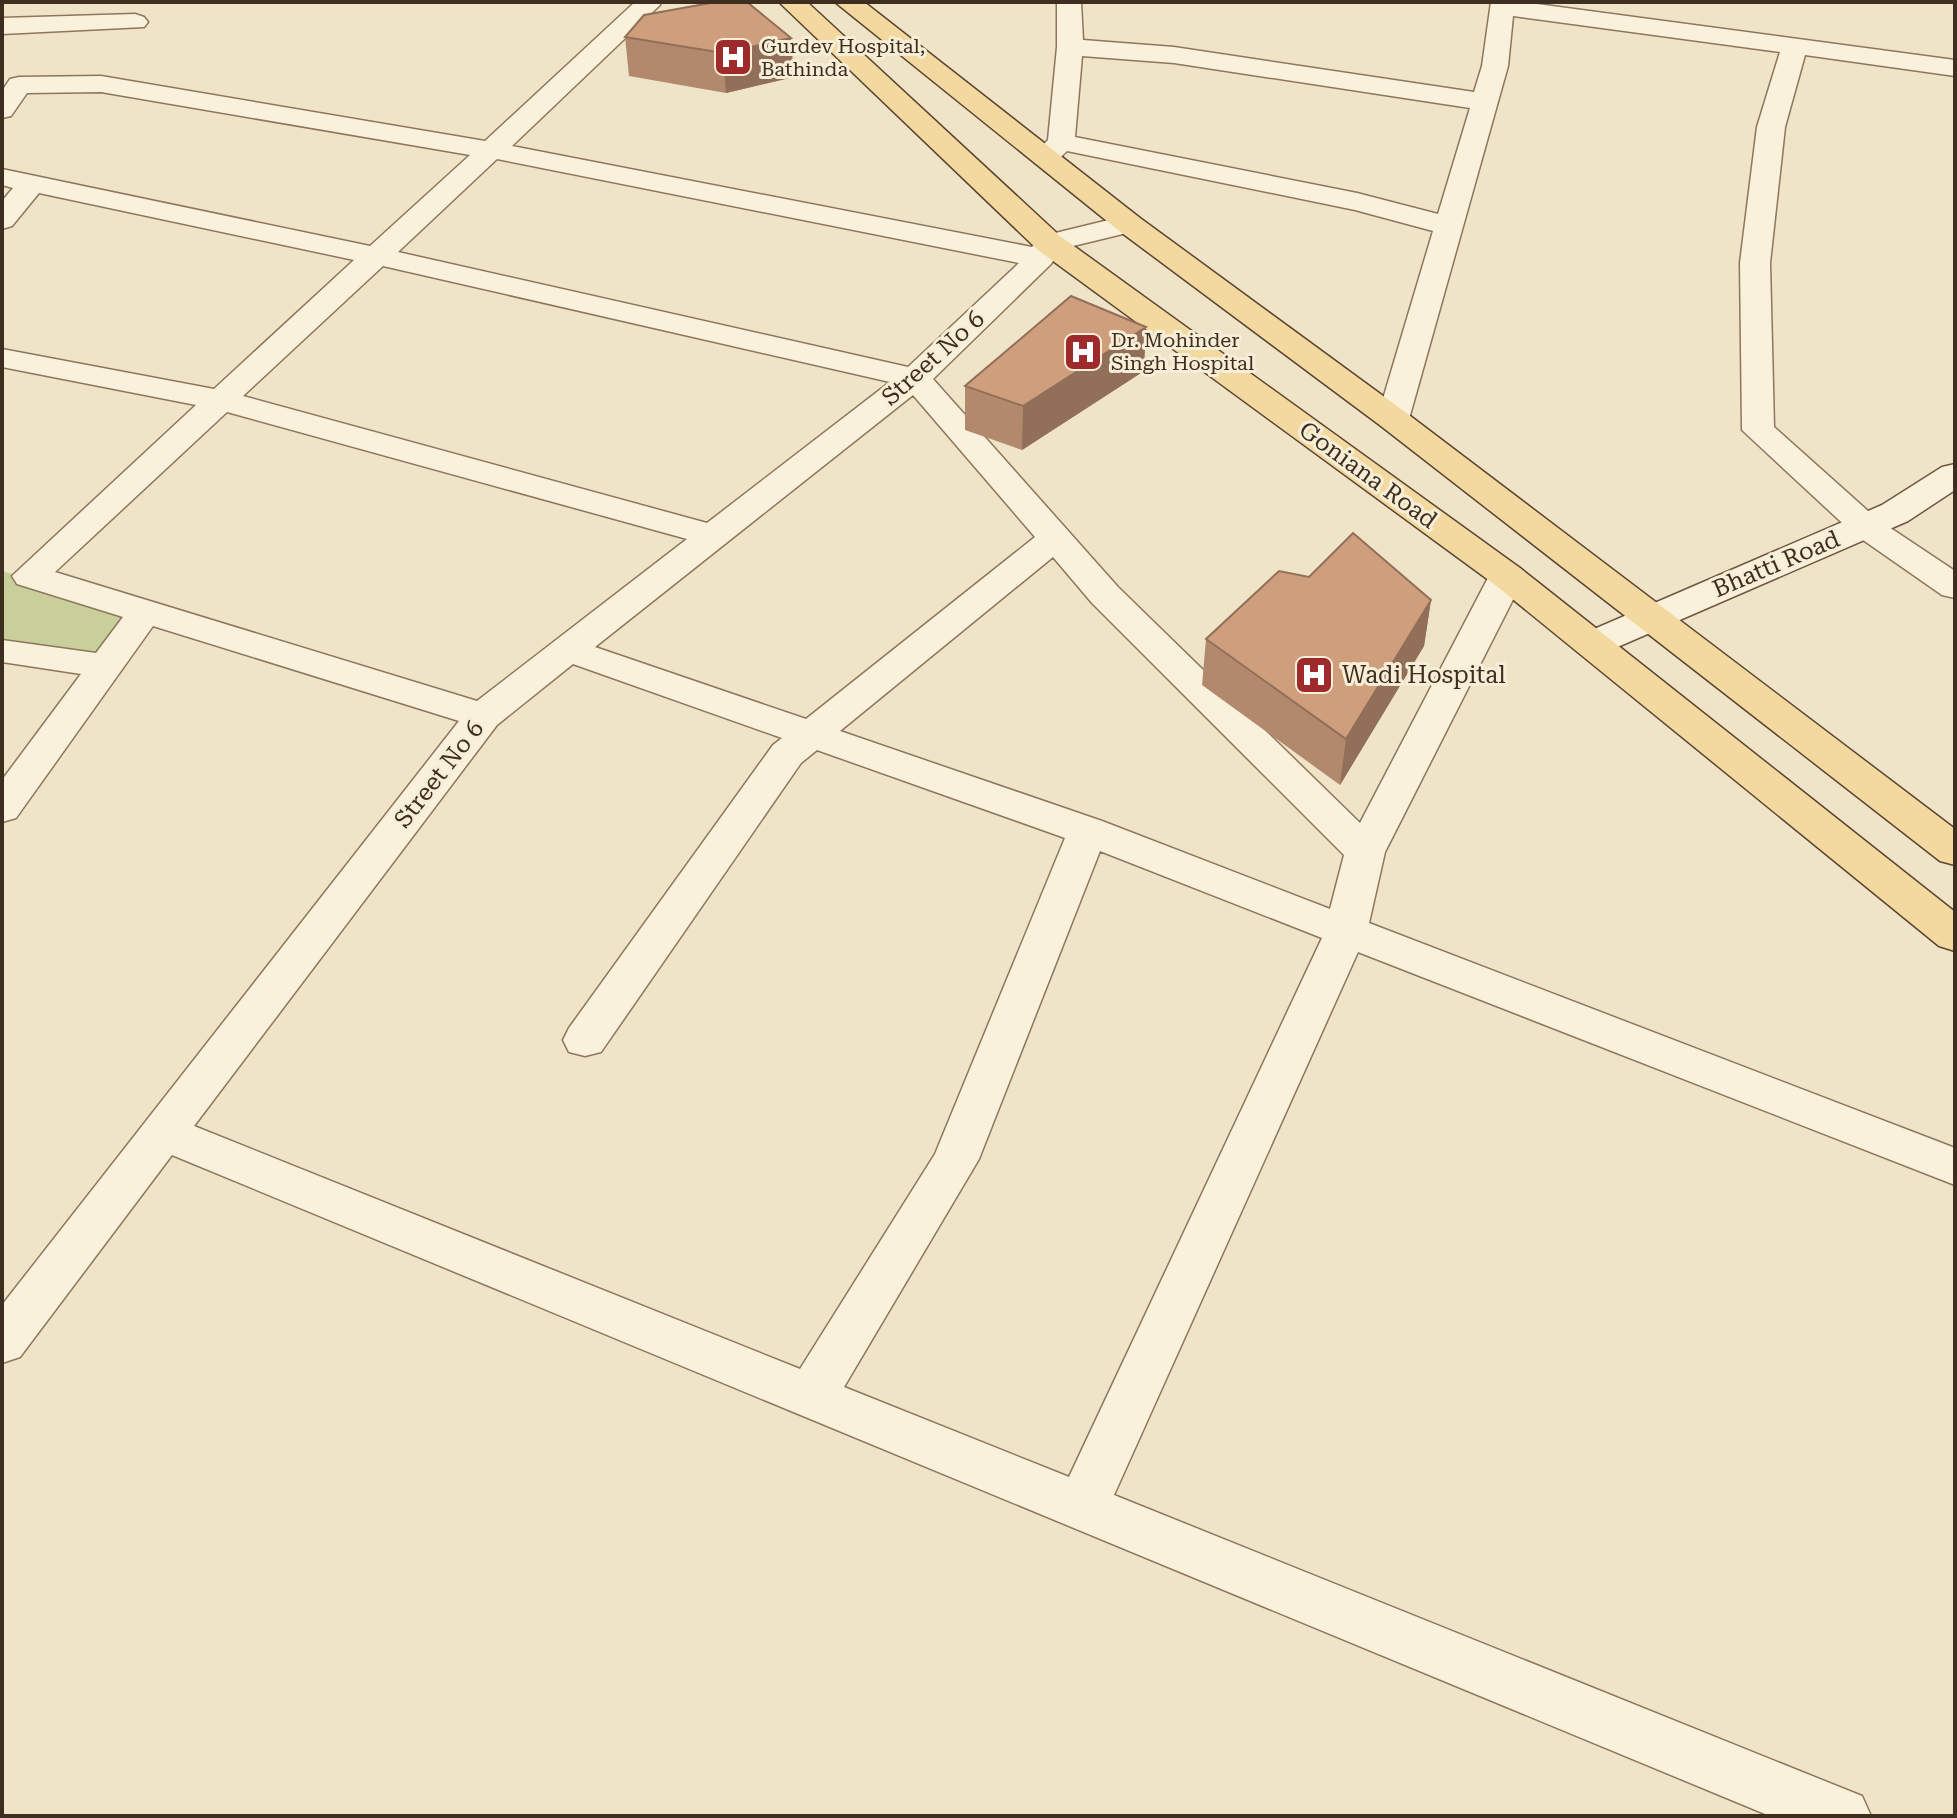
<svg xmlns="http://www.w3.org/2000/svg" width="1957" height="1818" viewBox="0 0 1957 1818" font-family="'Roboto Serif',serif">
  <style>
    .green { fill: #c9cf9b }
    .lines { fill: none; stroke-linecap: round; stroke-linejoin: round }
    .minor-casing { stroke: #8d765c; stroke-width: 3 }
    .secondary-casing { stroke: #6f573f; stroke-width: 3 }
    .primary-casing { stroke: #5b4430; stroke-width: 3 }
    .minor { fill: #faf1dc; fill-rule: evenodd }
    .secondary { fill: #faf1dc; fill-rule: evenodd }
    .primary { fill: #f3d9a0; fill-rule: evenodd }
    .wall { fill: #b2896c }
    .shaded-wall { fill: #916f58 }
    .building { fill: #cf9f7d; stroke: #916f58; stroke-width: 2 }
    .labels { text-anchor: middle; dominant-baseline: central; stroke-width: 6; stroke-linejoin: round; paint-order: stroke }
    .far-poi-label { font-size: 20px; fill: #3d2e20; stroke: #f7eed8; text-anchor: start }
    .street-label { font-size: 24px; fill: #3d2e20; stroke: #f7eed8 }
    .poi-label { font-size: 24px; fill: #3d2e20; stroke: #f7eed8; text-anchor: start }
  </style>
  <rect width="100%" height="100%" fill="#f0e4c8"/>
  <!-- green -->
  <path class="green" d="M2,571L145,612L106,666L2,651Z"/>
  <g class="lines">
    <!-- minor casing -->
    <g class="minor-casing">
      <path id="minor" d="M635,2H659L660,5L512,146L1032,247L1039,237L1129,215L1139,218L1144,224L1139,230L1061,249L1051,264L933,379L1118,587L1360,823L1489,576L1494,568L1507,565L1520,568L1525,576L1385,852L1369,923L1955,1148V1185L1358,952L1114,1495L1862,1796L1871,1816H1770L172,1155L20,1357L2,1363V1305L459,721L153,626L16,818L2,822V780L81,674L2,662V640L96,653L123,617L17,584L12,576L196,405L2,367V349L214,389L354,260L39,193L12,226L2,229V201L13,188L2,185V169L370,246L470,155L101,92L27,93L11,116L2,118V91L10,79L19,77L101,76L485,141ZM497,159L1019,263L908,367L398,252ZM383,266L890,382L707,523L243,396ZM913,395L1035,537L806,719L595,647ZM227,412L687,539L477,701L55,572ZM1053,557L1092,603L1344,855L1330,909L1102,821L840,731ZM573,664L782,738L773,745L569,1028L563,1040L569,1052L585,1056L601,1052L801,763L817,750L1065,838L935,1154L800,1369L194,1126L497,725ZM1100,851L1322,938L1069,1477L844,1387L979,1159Z
        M1057,2H1081L1083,40L1174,47L1474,92L1482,66L1491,2H1522L1955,60V76L1805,55L1785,127L1770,263L1774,427L1877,519L1955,571V598L1942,595L1853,533L1742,430L1740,263L1757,127L1780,52L1513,16L1508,66L1409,419L1405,426L1393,429L1381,426L1377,419L1433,231L1355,210L1067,151C1056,162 1050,167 1035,163L1031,157L1048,140L1057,47ZM1082,56L1174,63L1470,108L1438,214L1357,193L1075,137Z
        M135,14L144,17L148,22L144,27L2,34V18Z"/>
    </g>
    <!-- secondary casing -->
    <g class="secondary-casing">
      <path id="secondary" d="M1955,464V490L1908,521L1606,652L1592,656L1578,652L1573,644L1578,636L1882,505L1942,467Z"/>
    </g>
    <!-- primary casing -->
    <g class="primary-casing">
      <path id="primary" d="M779,2H807L1060,236L1520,568L1955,912V951L1939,946L1494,584L1038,250Z
        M835,2H864L1140,218L1405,412L1955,829V865L1940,861L1381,426L1118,230Z"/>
    </g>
    <!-- minor -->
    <use href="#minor" class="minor"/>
    <!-- secondary -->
    <use href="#secondary" class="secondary"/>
    <!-- primary -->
    <use href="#primary" class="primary"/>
  </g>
  <!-- wall -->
  <path class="wall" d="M644,15L794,77L726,93L629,76L625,37Z
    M1144,371L1022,450L965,430V386Z
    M1431,600L1424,646L1340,785L1202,685L1206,639Z"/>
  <!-- shaded-wall -->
  <path class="shaded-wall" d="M791,38L794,77L726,93L723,53Z
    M1146,327L1144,371L1022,450L1023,406Z
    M1431,600L1424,646L1340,785L1346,739Z"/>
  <!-- building -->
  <path class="building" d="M716,2H747L791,38L723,53L625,37L644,15Z
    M1071,296L1146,327L1023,406L965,386Z
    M1353,533L1431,600L1346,739L1206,639L1279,571L1309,577Z"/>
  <!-- icons -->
  <defs>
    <g id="hospital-square" transform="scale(2)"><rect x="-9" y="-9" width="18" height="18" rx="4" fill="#9e2a2b" stroke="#f7eed8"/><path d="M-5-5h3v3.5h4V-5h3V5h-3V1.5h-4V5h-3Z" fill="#fff"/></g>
  </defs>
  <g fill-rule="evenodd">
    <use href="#hospital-square" x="733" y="57"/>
    <use href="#hospital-square" x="1083" y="352"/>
    <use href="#hospital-square" x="1314" y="675"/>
  </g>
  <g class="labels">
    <!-- far-poi labels -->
    <g class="far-poi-label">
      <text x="761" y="46">Gurdev Hospital,<tspan x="761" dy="23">Bathinda</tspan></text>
      <text x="1111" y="340">Dr. Mohinder<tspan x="1111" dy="23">Singh Hospital</tspan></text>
    </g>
    <!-- street labels -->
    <g class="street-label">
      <text transform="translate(933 358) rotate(-42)">Street No 6</text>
      <text transform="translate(1368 475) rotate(36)">Goniana Road</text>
      <text transform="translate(1776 564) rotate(-23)">Bhatti Road</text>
      <text transform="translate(439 774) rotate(-52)">Street No 6</text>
    </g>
    <!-- poi labels -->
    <g class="poi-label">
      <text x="1342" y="675">Wadi Hospital</text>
    </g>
  </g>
  <!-- border -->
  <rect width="1957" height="1818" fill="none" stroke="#3d2e20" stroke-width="8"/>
</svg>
